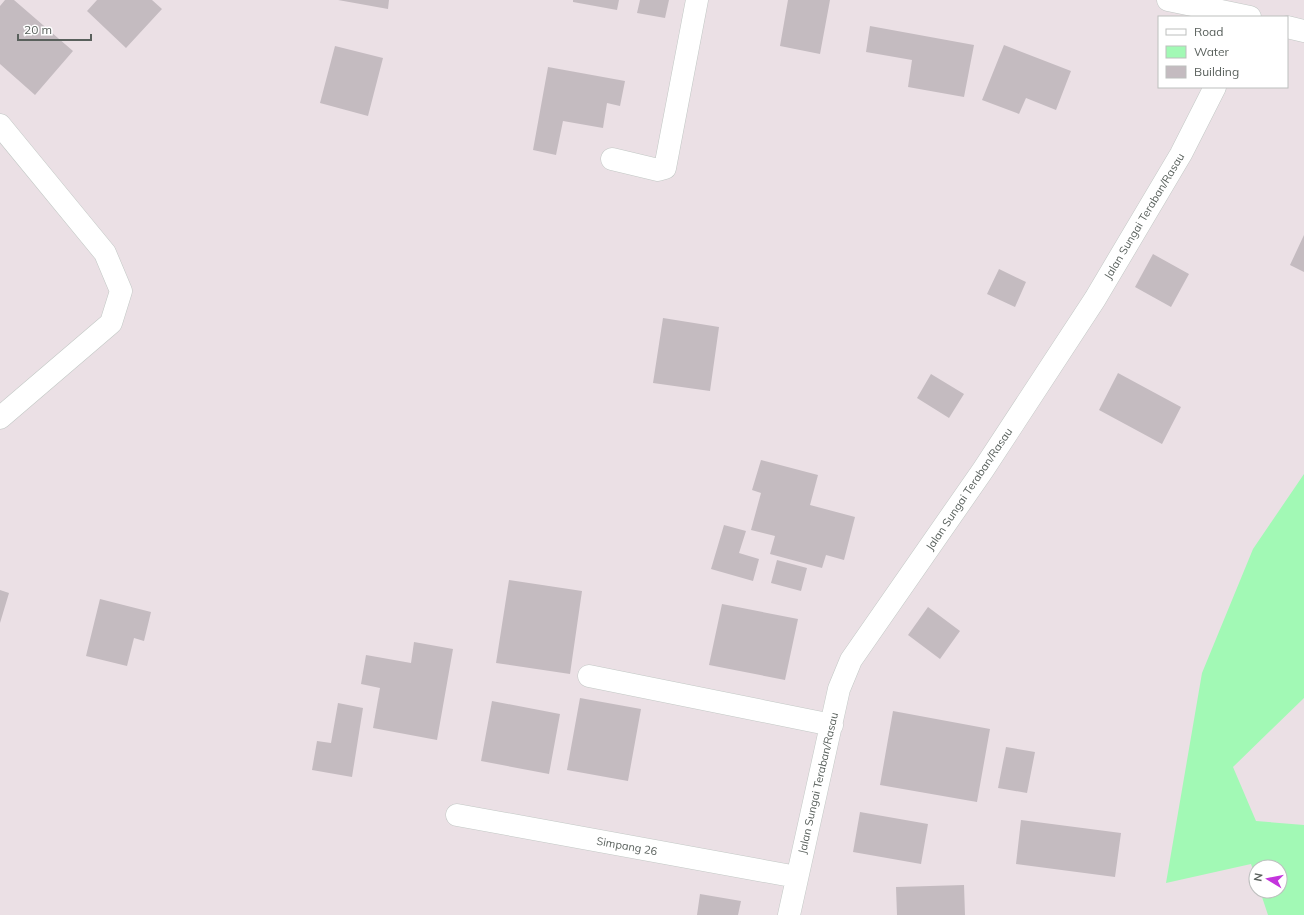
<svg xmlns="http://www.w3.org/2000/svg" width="1304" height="915" viewBox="0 0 1304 915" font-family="Mulish,sans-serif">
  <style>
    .water { fill: #a2f9b5 }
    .building { fill: #c4bbc0 }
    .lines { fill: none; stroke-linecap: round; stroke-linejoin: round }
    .minor-casing { stroke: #c2c8c5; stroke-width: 23 }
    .minor { stroke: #fff; stroke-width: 22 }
    .labels { text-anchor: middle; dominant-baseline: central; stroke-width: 3; stroke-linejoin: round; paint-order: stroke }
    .street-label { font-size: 11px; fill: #59605c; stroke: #fff }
  </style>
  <rect width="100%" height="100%" fill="#ebe0e5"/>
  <!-- water -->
  <path class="water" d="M1304,474V698L1233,767L1256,821L1304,825V915H1268L1260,891H1280V867H1256V878L1251,864L1166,883L1202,673L1253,549Z"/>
  <!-- building -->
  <path class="building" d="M5,0H14L73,51L35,95L0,64V6Z
    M97,0H152L162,9L126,48L87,11Z
    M338,0H389L388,9Z
    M573,0H619L617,10L573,2Z
    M640,0H669L665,18L637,13Z
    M788,0H830L820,54L780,46Z
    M870,26L974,45L964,97L908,87L912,60L866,52Z
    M1004,45L1071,71L1056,110L1026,98L1019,114L982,100Z
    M335,46L383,58L368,116L320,103Z
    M548,67L625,81L620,106L607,103L603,128L563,121L556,155L533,150Z
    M1304,235V272L1290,265Z
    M1153,254L1189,274L1171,307L1135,287Z
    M999,269L1026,282L1015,307L987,294Z
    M663,318L719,327L710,391L653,383Z
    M1118,373L1181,407L1162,444L1099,410Z
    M931,374L964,394L949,418L917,398Z
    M761,460L818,475L810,505L855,517L844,560L826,555L822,568L770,554L775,536L751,530L761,493L752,490Z
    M724,525L746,531L739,553L759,559L753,581L711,569Z
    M777,560L807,568L801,591L771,583Z
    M509,580L582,591L570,674L496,663Z
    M0,590L9,593L0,623Z
    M100,599L151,612L144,641L134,638L127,666L86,656Z
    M722,604L798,619L785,680L709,665Z
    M928,607L960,631L940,659L908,635Z
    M414,642L453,649L437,740L373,728L380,688L361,684L366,655L411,663Z
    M580,698L641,709L628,781L567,770Z
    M492,701L560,714L549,774L481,761Z
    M338,703L363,708L352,777L312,770L317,741L331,743Z
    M893,711L990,729L977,802L880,785Z
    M1006,747L1035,752L1027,793L998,788Z
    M860,812L928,824L921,864L853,852Z
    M1021,820L1121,833L1115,877L1016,864Z
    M964,885L965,915H897L896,887Z
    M700,894L741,901L738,915H697Z"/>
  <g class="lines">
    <!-- minor casing -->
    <g class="minor-casing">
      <path id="minor" d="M1168,0L1250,17
        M1287,27L1304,31
        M0,125L105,253L121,291L111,323L0,418
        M612,159L658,170L665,168L697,0
        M589,676L832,725
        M457,815L797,877
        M789,915L839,689L851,660L983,470L1095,299L1181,154L1215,87"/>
    </g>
    <!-- minor -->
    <use href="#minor" class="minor"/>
  </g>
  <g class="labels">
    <!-- street labels -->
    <g class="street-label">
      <text transform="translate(1144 216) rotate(-59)">Jalan Sungai Teraban/Rasau</text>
      <text transform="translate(969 489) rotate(-56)">Jalan Sungai Teraban/Rasau</text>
      <text transform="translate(818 783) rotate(-77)">Jalan Sungai Teraban/Rasau</text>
      <text transform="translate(627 846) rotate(10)">Simpang 26</text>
    </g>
  </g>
  <!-- legend -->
  <rect x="1158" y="16" width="130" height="72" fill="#ffffff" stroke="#bdbfbe"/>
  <rect x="1166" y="29" width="20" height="6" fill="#ffffff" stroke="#bdbfbe"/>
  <text x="1194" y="36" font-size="12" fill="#59605c">Road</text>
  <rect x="1166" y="46" width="20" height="12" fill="#a2f9b5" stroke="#bdbfbe"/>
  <text x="1194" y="56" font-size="12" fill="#59605c">Water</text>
  <rect x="1166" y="66" width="20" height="12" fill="#c4bbc0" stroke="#bdbfbe"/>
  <text x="1194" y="76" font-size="12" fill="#59605c">Building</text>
  <!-- north arrow -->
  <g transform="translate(1268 879) rotate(280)"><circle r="19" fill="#ffffff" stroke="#bdbfbe"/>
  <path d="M0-3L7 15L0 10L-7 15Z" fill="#c434dd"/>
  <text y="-6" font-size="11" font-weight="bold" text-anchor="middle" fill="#59605c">N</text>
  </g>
  <!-- scale -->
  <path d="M18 34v6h73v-6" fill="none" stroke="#59605c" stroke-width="2"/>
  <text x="24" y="34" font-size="12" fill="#59605c" stroke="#ffffff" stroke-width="3" paint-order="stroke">20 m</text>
</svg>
